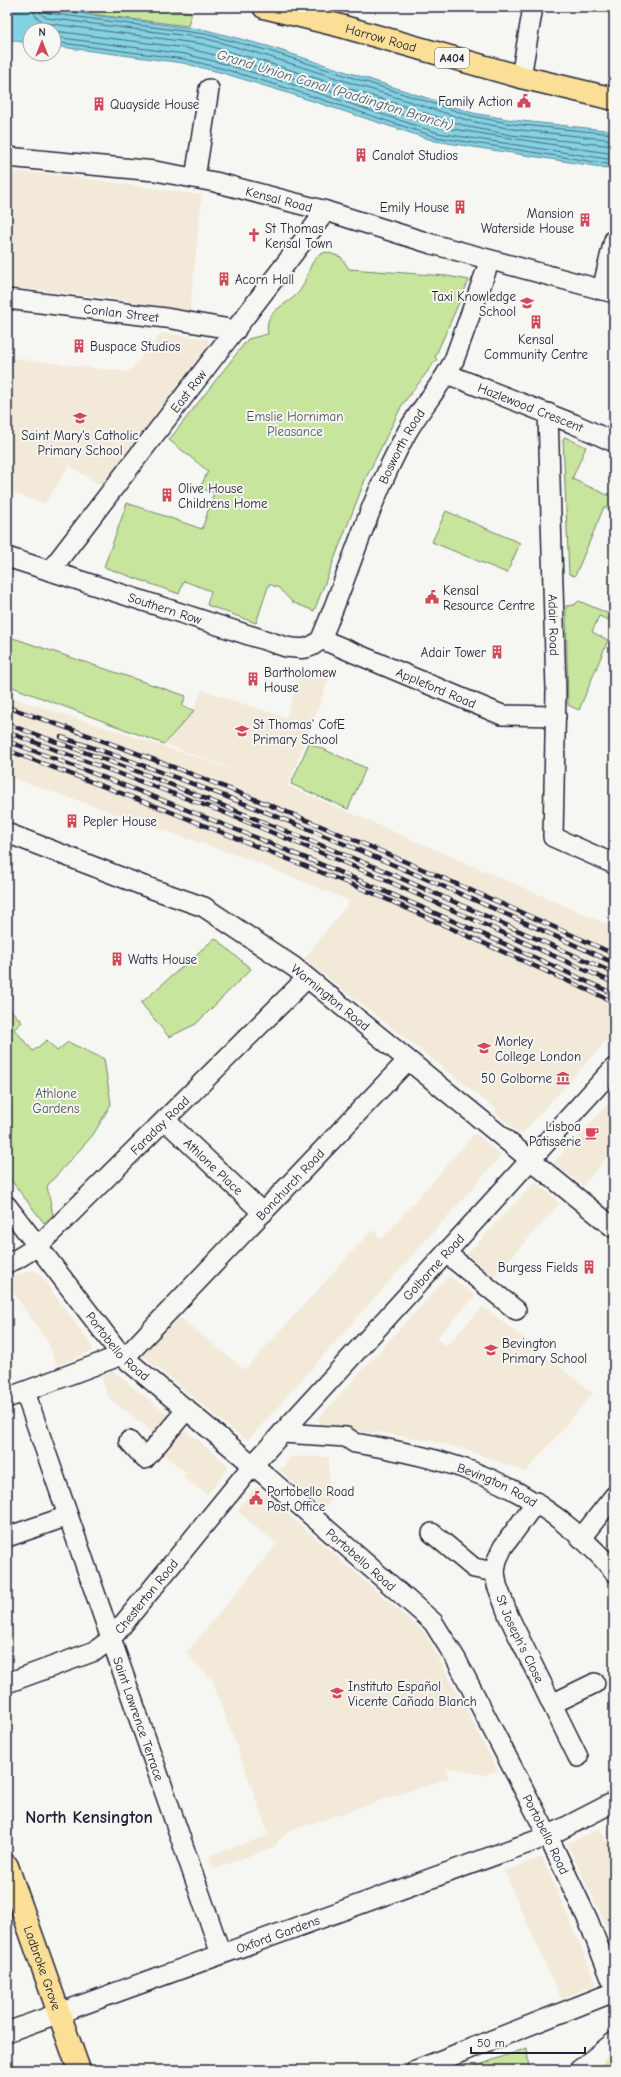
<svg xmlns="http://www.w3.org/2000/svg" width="621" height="2077" viewBox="0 0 621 2077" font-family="'Comic Neue',sans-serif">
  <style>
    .built { fill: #f3e9d9 }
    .green { fill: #c7e59d; stroke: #74846c }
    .water { fill: #83d1e1; stroke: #5c8b9f }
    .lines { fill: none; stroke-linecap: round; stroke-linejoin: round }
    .shore { stroke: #49687d; stroke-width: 1 }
    .minor-casing { stroke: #22223b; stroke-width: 22 }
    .major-casing { stroke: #22223b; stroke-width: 25 }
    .highway-casing { stroke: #22223b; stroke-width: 25 }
    .minor { stroke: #f6f6f2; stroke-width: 19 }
    .major { stroke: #fbdf96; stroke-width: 22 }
    .highway { stroke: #fbdf96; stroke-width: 22 }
    .rail-casing { stroke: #22223b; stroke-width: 4.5 }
    .rail { stroke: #f6f6f2; stroke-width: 3; stroke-dasharray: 9; stroke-linecap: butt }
    .labels { text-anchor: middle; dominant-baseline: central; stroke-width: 4; stroke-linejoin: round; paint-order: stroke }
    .shield { fill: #f6f6f2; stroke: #626272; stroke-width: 1 }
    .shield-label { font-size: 12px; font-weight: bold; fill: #22223b }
    .street-label { font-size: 13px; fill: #22223b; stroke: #f6f6f2 }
    .poi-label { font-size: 13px; fill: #22223b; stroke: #f6f6f2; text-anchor: start }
    .park-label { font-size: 13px; fill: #4b5354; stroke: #f6f6f2 }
    .water-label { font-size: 14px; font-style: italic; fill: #3f576d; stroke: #f6f6f2 }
    .district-label { font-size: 17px; font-weight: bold; fill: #22223b; stroke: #f6f6f2 }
  </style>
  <rect width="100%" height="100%" fill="#f6f6f2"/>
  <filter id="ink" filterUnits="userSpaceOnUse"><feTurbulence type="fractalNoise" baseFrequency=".025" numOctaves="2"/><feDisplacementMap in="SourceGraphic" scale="8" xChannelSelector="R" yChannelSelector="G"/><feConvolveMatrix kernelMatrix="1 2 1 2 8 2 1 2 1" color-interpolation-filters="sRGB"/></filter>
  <g filter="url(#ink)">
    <!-- built -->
    <path class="built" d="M7,171L59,175L202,195L190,311L96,296L7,287Z
      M161,333L207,339L210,343L101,486L69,465L45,504L7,491V358L129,372Z
      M302,669L329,679L288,786L614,927V1032L521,1135L495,1113L497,1110L304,959L350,901L253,861L7,776V696L252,775L164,744L193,712L202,690L286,718Z
      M614,1097V1149L583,1186L554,1163Z
      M475,1133L501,1156L248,1440L244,1439L142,1355L177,1315L245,1370L372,1230L382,1239Z
      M535,1182L560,1203L494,1277L467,1254Z
      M32,1270L38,1272L92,1346V1351L57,1366L48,1342L7,1284V1279Z
      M449,1275L475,1296L437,1338L446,1347L483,1306L593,1393L526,1472L473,1452L436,1442L373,1431L371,1433L322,1425L318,1419Z
      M113,1371L171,1417L157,1435L108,1397L101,1376Z
      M183,1428L228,1465V1469L207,1495L183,1477L186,1473L161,1452Z
      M291,1457H329V1486L340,1490L323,1510L280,1470Z
      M255,1488H258L426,1634L498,1771L485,1775L446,1767L449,1778L289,1831L283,1838L278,1840L276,1846L214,1869L209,1856L269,1835L212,1680L186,1653L277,1544L237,1511Z
      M599,1828L614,1854V1946L605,1922L567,1844Z
      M542,1857L597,1984L561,1999L504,1871Z"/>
    <!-- green -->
    <path class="green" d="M33,7H148L192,12L188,26Z
      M326,252L341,257L349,269L447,276L469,280L435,357L437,359L402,405L365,480L314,611L292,602L279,588L269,584L256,623L207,605L211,591L184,581L179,594L104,567L127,503L202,529L214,493L200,488L208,471L169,440L248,339L268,334C262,308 291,306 301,289C309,276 309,257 326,252Z
      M565,437L586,447L572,479L614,498V511L604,507L575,576L569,574L563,440Z
      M446,511L520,543L507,573L432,542Z
      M579,601L614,616V622L599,616L592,632L608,640L579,710L568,705L566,606L574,605Z
      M7,636L186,696L182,706L194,710L193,712L164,744L7,685Z
      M309,743L366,768L348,809L291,784Z
      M215,938L251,969L196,1024L169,1037L141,1003Z
      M7,1006L22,1022L14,1029L33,1051L47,1040L57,1051L68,1042L104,1059L111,1104L93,1135L47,1186L53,1215L44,1223L7,1175Z
      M527,2048L529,2070H465Z"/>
    <!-- water -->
    <path class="water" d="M7,7H33L206,30L267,46L473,113L513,120L614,131V169L435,141L291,94L223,73L183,63L54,46V30H30V43L7,40Z"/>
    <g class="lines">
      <!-- shore -->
      <path class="shore" d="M33,7L36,17L45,23L202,44L262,61L469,127L511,135L614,146
        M39,7L41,14L47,18L204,38L264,55L470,121L512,129L614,140
        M44,7L45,11L48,13L205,34L266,50L472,116L512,124L614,134
        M54,31L186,48L227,58L296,79L439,127L614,154
        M54,37L185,54L225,64L294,85L438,133L614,160
        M54,42L184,59L224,69L293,90L436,137L614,165"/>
      <!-- minor casing -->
      <g class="minor-casing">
        <g id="minor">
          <path d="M521,77L533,7"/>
          <path id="s1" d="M7,157L155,171L215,182L326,211L432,244L614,293"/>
          <path d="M195,178L209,89"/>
          <path d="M602,290L614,240"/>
          <path id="s2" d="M7,299L166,318L236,330"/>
          <path id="s3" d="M447,374L574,424L614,442"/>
          <path id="s4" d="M548,413L556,690L553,837L614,864"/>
          <path id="s5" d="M7,557L286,647C301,649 309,651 321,639C350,571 370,499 406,434C420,408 441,387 454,360L490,260"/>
          <path id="s6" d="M50,571L326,211"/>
          <path id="s7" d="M321,639L502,715L556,716"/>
          <path id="s8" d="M7,833L144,886L204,907L294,967L614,1228"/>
          <path id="s9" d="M165,1120L263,1213"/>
          <path id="s10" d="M7,1206L122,1356L266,1476L433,1622L456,1659L548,1836L588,1920L614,1986"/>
          <path d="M446,1253L516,1310"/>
          <path id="s11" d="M7,1263L17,1259L38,1246L306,979"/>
          <path id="s12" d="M25,1392L221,1954"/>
          <path id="s13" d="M7,1398L130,1352L407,1061"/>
          <path id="s14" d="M282,1433L346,1437L355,1443C440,1457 509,1475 576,1533C589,1545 603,1557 614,1572"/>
          <path d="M129,1441L145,1459L187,1409"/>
          <path id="s15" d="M536,1502L503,1547L497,1560L495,1572L497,1585L509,1617L578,1757"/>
          <path d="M432,1533L474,1568L495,1572"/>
          <path d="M7,1537L68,1516"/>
          <path d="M581,1538L614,1496"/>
          <path id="s16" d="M7,1683L95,1651L111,1639L252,1466L614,1068"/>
          <path d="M552,1704L595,1683"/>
          <path id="s17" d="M7,2032L548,1836L614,1802"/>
          <path d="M416,2070L614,1992"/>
          <path d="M579,2070L614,2042"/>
        </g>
      </g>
      <!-- major casing -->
      <g class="major-casing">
        <g id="major">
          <path id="s18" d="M264,7L337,25L521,77L614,99"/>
          <path id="s19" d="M7,1866L79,2070"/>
        </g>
      </g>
      <!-- highway casing -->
      <g class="highway-casing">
        <path id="highway" d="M611,2070L614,2067"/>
      </g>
      <!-- minor -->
      <use href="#minor" class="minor"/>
      <!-- major -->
      <use href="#major" class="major"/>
      <!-- highway -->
      <use href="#highway" class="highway"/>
      <!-- rail casing -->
      <g class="rail-casing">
        <path id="rail" d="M7,707C214,777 415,864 614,954
          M7,724L147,775L380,869L614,973
          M7,732L223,812L381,878L614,983
          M61,737C250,800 433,880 614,963
          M7,741C213,817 415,901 614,994
          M7,750L171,812L375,894L614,1002"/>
      </g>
      <!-- rail -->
      <use href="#rail" class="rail"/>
    </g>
  </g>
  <!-- icons -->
  <defs>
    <g id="civic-bare" transform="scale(1.08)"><path d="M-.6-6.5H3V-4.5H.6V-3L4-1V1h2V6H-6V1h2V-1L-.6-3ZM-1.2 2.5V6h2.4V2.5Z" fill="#d1495b" stroke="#f6f6f2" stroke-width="2.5" paint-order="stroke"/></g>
    <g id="building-bare" transform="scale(1.08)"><path d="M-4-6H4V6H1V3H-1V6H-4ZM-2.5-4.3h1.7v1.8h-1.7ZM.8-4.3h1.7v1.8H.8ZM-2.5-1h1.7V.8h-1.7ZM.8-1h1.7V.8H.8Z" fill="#d1495b" stroke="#f6f6f2" stroke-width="2.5" paint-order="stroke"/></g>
    <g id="church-bare" transform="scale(1.08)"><path d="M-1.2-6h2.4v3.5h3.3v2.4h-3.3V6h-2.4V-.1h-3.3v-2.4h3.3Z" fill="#d1495b" stroke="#f6f6f2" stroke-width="2.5" paint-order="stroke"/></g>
    <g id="university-bare" transform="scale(1.08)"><path d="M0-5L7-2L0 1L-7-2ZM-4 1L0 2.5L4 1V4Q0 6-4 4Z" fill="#d1495b" stroke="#f6f6f2" stroke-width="2.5" paint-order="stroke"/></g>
    <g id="school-bare" transform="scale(1.08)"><path d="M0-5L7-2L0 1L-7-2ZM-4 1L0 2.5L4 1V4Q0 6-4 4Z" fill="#d1495b" stroke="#f6f6f2" stroke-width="2.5" paint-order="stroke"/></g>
    <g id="museum-bare" transform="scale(1.08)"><path d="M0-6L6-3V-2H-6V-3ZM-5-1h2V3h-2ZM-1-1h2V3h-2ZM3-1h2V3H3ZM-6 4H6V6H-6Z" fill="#d1495b" stroke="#f6f6f2" stroke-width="2.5" paint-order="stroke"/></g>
    <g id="cafe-bare" transform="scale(1.08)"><path d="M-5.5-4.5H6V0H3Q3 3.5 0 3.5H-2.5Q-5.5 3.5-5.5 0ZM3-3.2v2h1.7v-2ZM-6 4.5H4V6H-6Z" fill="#d1495b" stroke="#f6f6f2" stroke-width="2.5" paint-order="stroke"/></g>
  </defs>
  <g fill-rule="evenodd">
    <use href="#civic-bare" x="524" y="101"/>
    <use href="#building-bare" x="99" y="104"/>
    <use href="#building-bare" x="361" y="155"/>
    <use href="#building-bare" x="460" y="207"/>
    <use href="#building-bare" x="585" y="220"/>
    <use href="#church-bare" x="254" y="235"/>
    <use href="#building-bare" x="224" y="279"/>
    <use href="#university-bare" x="527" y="303"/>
    <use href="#building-bare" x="536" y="322"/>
    <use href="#building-bare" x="79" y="346"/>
    <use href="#school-bare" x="80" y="418"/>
    <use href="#building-bare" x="167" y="495"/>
    <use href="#civic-bare" x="432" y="597"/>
    <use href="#building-bare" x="497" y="652"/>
    <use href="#building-bare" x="253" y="679"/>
    <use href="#school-bare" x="242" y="731"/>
    <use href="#building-bare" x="72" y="821"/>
    <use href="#building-bare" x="117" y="959"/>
    <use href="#university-bare" x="484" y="1048"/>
    <use href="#museum-bare" x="563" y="1078"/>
    <use href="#cafe-bare" x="592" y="1133"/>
    <use href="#building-bare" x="589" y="1267"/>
    <use href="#school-bare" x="491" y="1350"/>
    <use href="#civic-bare" x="256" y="1498"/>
    <use href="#school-bare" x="337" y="1693"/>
  </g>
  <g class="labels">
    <!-- shield labels -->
    <rect class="shield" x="435" y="48" width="34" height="20" rx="3"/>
    <g class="shield-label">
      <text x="452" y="58">A404</text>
    </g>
    <!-- street labels -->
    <g class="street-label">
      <text stroke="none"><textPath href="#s18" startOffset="121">Harrow Road</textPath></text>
      <text stroke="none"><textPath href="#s1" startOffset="276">Kensal Road</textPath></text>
      <text stroke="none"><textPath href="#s2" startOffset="115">Conlan Street</textPath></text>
      <text stroke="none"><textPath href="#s6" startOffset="227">East Row</textPath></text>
      <text stroke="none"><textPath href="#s3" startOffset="90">Hazlewood Crescent</textPath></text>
      <text stroke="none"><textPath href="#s5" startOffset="540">Bosworth Road</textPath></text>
      <text stroke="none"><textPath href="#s5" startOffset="166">Southern Row</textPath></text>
      <text stroke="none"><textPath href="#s4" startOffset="212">Adair Road</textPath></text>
      <text stroke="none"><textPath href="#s7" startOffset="125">Appleford Road</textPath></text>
      <text stroke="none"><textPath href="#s8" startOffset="366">Wornington Road</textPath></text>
      <text stroke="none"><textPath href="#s11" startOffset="207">Faraday Road</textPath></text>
      <text stroke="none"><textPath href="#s9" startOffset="67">Athlone Place</textPath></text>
      <text stroke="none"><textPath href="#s13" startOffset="363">Bonchurch Road</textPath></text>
      <text stroke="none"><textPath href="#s16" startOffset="606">Golborne Road</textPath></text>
      <text stroke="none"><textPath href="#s10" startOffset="179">Portobello Road</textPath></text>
      <text stroke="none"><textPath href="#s14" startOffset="224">Bevington Road</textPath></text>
      <text stroke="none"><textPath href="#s10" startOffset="503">Portobello Road</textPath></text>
      <text stroke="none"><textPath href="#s16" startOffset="169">Chesterton Road</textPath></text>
      <text stroke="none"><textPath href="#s15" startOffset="154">St Joseph's Close</textPath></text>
      <text stroke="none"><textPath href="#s12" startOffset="346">Saint Lawrence Terrace</textPath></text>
      <text stroke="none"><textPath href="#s10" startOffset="839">Portobello Road</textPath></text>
      <text stroke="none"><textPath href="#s17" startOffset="288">Oxford Gardens</textPath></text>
      <text stroke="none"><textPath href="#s19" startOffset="108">Ladbroke Grove</textPath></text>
    </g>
    <!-- poi labels -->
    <g class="poi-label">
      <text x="513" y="101" text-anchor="end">Family Action</text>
      <text x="110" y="104">Quayside House</text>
      <text x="372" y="155">Canalot Studios</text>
      <text x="449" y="207" text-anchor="end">Emily House</text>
      <text x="574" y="213" text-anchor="end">Mansion<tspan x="574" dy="15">Waterside House</tspan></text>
      <text x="265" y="228">St Thomas<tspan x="265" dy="15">Kensal Town</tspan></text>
      <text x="235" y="279">Acorn Hall</text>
      <text x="516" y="296" text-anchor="end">Taxi Knowledge<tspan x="516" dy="15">School</tspan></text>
      <text x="536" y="339" text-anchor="middle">Kensal<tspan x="536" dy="15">Community Centre</tspan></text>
      <text x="90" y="346">Buspace Studios</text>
      <text x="80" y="435" text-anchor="middle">Saint Mary's Catholic<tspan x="80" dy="15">Primary School</tspan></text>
      <text x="178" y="488">Olive House<tspan x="178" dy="15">Childrens Home</tspan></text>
      <text x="443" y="590">Kensal<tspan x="443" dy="15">Resource Centre</tspan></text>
      <text x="486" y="652" text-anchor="end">Adair Tower</text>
      <text x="264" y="672">Bartholomew<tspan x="264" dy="15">House</tspan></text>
      <text x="253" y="724">St Thomas' CofE<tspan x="253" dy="15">Primary School</tspan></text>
      <text x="83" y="821">Pepler House</text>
      <text x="128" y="959">Watts House</text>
      <text x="495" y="1041">Morley<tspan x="495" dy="15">College London</tspan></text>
      <text x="552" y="1078" text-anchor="end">50 Golborne</text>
      <text x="581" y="1126" text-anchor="end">Lisboa<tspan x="581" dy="15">Patisserie</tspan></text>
      <text x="578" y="1267" text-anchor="end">Burgess Fields</text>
      <text x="502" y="1343">Bevington<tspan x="502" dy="15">Primary School</tspan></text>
      <text x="267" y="1491">Portobello Road<tspan x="267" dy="15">Post Office</tspan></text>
      <text x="348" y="1686">Instituto Español<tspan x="348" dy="15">Vicente Cañada Blanch</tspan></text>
    </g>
    <!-- park labels -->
    <g class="park-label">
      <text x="295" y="416">Emslie Horniman<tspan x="295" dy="15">Pleasance</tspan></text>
      <text x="56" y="1093">Athlone<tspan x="56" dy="15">Gardens</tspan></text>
    </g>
    <!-- water labels -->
    <g class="water-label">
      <text transform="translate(335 90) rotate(17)">Grand Union Canal (Paddington Branch)</text>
    </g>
    <!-- district labels -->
    <g class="district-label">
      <text x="89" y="1817">North Kensington</text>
    </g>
  </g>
  <!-- margin -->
  <rect width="621" height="2077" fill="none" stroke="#f6f6f2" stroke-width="24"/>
  <rect x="12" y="12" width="597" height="2053" fill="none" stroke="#22223b" stroke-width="1.5" filter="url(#ink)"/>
  <!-- north arrow -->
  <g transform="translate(42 42)"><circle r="19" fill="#f6f6f2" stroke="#a1a1a9"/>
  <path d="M0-3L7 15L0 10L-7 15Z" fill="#d1495b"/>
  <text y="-6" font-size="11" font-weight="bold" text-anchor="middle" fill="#22223b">N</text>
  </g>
  <!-- scale -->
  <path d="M471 2047v6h114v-6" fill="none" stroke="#22223b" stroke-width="2"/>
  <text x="477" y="2047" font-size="12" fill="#22223b" stroke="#f6f6f2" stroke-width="3" paint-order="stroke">50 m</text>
</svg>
